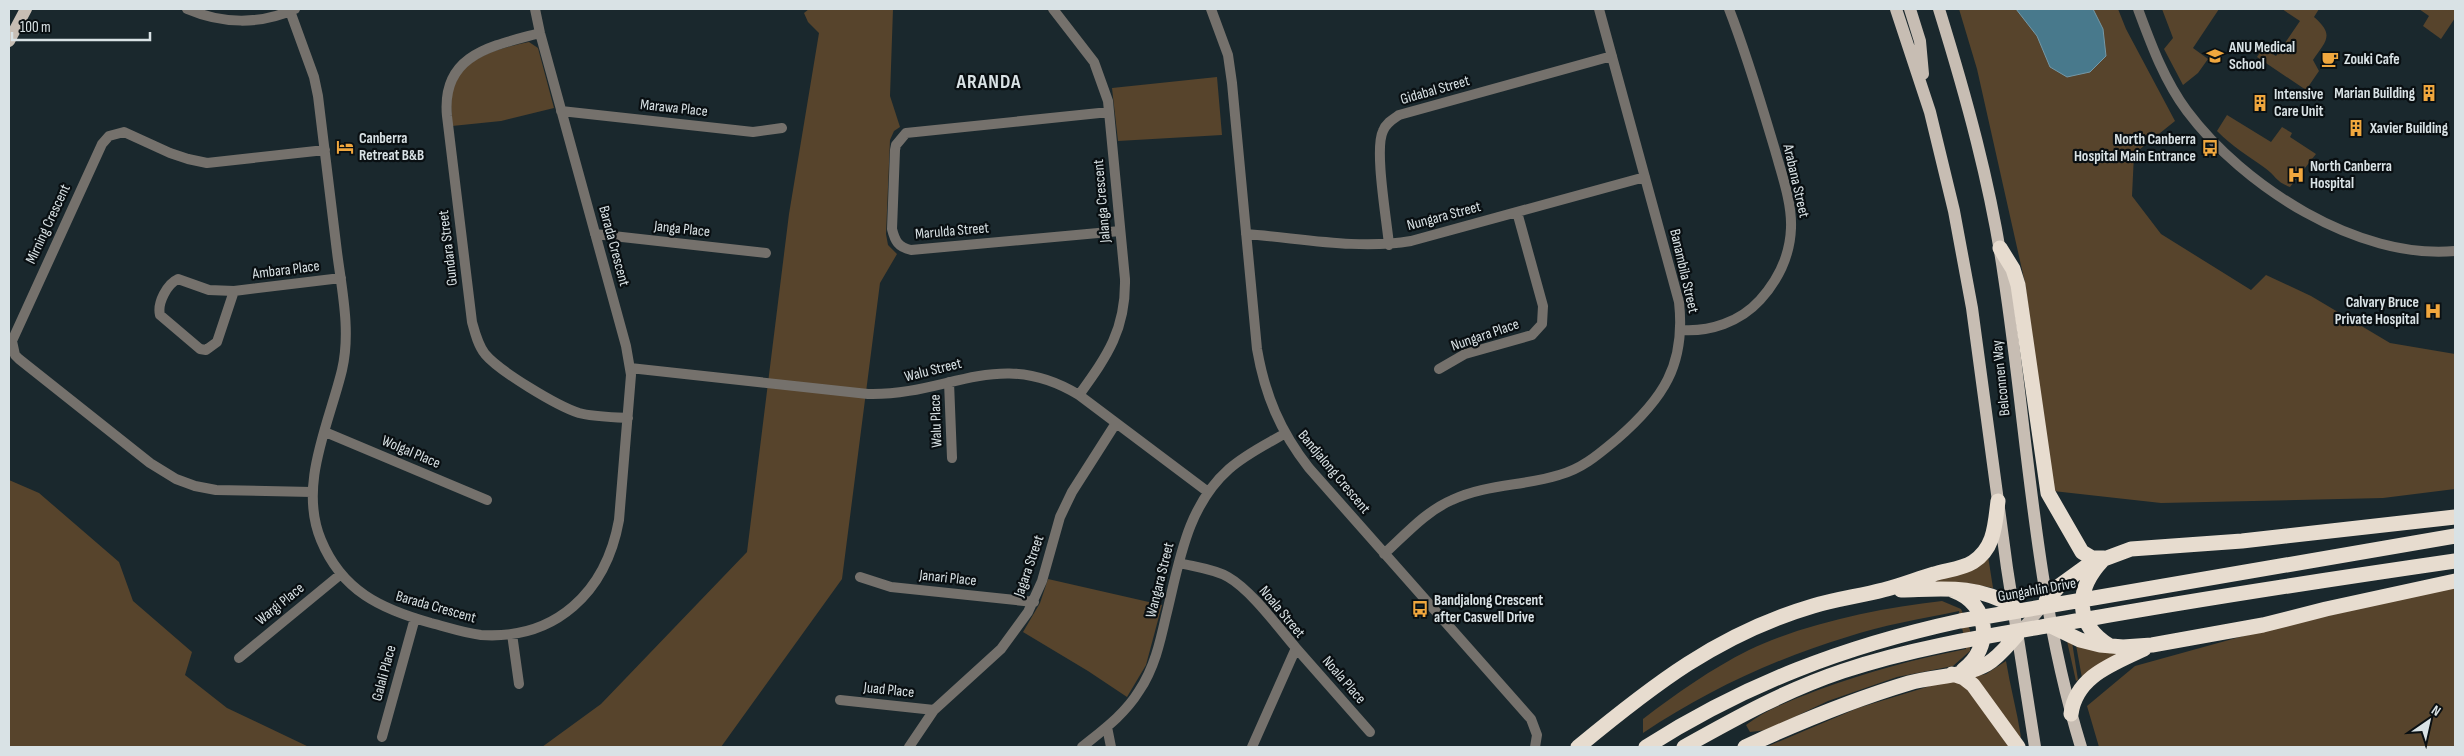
<svg xmlns="http://www.w3.org/2000/svg" width="2464" height="756" viewBox="0 0 2464 756" font-family="'Sofia Sans Condensed',sans-serif">
  <style>
    .green { fill: #57442c }
    .water { fill: #48798c; stroke: #7498a7 }
    .lines { fill: none; stroke-linecap: round; stroke-linejoin: round }
    .minor { stroke: #75716c; stroke-width: 10 }
    .major { stroke: #c7bdb3; stroke-width: 12 }
    .highway { stroke: #e7dccf; stroke-width: 15 }
    .labels { text-anchor: middle; dominant-baseline: central; stroke-width: 4.5; stroke-linejoin: round; paint-order: stroke }
    .poi-label { font-size: 15px; font-weight: bold; fill: #d9e2e5; stroke: #090f12; text-anchor: start }
    .street-label { font-size: 15px; fill: #d9e2e5; stroke: #090f12 }
    .district-label { font-size: 20px; font-weight: bold; letter-spacing: 1px; fill: #d9e2e5; stroke: #090f12 }
  </style>
  <rect width="100%" height="100%" fill="#1a282d"/>
  <!-- green -->
  <path class="green" d="M809,9H893L890,96L900,127L894,131L890,140L886,234L888,245L897,254L880,283L842,579L721,747H542L601,704L747,552L789,214L819,33L808,22L804,13Z
    M1959,9H2118L2126,29L2175,121L2134,154L2132,196L2161,234L2251,290L2266,275L2311,296L2390,343L2455,354V489L2383,498L2161,503L2053,491L2025,283L1977,69Z
    M2162,9H2219L2193,48L2208,59L2198,73L2183,85L2164,49L2173,38Z
    M2282,9H2319L2314,17C2335,35 2326,41 2313,60L2319,71L2306,90L2257,57L2263,48L2276,56L2300,21Z
    M2419,9H2455V18L2441,39L2423,26L2429,16Z
    M529,42L538,48L554,108L501,121L452,126C452,116 450,104 452,94C459,57 497,49 529,42Z
    M1217,77L1222,135L1118,141L1112,88Z
    M2227,115L2271,142L2282,127L2292,133L2290,137L2316,154L2290,187C2276,182 2276,176 2265,168C2248,156 2232,146 2217,131Z
    M9,480L39,493L119,562L133,601L192,652L185,675L227,708L309,747H9Z
    M1988,556L1993,588L1967,583L1934,582Z
    M1048,579L1162,605L1146,665L1127,697L1088,671L1023,632L1040,603Z
    M2455,587V747H2099L2087,706L2135,666L2265,630Z
    M1942,601L1961,609L1970,630V651L1953,666L1897,677L1828,701L1767,730L1750,732L1746,725C1768,708 1793,700 1818,690C1867,672 1915,659 1966,649L1959,611C1921,619 1883,625 1847,637C1774,659 1706,691 1643,733V719C1677,693 1711,669 1749,650C1806,623 1880,608 1942,601Z
    M2067,641L2072,642L2078,680L2076,681Z
    M2076,645L2115,652L2116,655L2082,678Z
    M2006,661C2010,686 2017,711 2021,737L2019,738L1972,677L1986,674Z
    M1957,681L1968,688L2010,747H1766L1858,708L1943,682Z"/>
  <!-- water -->
  <path class="water" d="M2016,9H2093L2103,29L2106,56L2090,72L2067,77L2050,67L2037,36Z"/>
  <g class="lines">
    <!-- minor -->
    <path class="minor" d="M187,9C222,24 260,25 295,9
      M1053,9L1094,62L1108,101L1125,279C1126,330 1107,356 1079,395
      M1211,9L1228,55L1232,83L1257,349C1265,395 1280,431 1309,468L1531,719L1537,735L1535,747
      M2138,9C2151,44 2164,80 2187,111C2243,186 2358,260 2455,251
      M290,11L314,77L318,96C324,148 331,200 337,252C342,291 351,332 342,370C329,424 298,485 321,540C342,591 381,609 431,623C447,627 464,633 481,635C556,640 606,592 619,520L631,375L626,346L540,33L535,9
      M540,33C492,46 441,54 447,116L472,322C475,333 478,345 485,354C499,371 557,406 579,413C594,417 612,417 628,418
      M561,111L753,132L782,128
      M1109,112L906,133L896,145L895,150L892,229C895,241 898,247 911,250L1120,231
      M595,234L766,253
      M1246,234C1300,238 1357,250 1411,241L1645,177
      M1389,245C1387,221 1374,149 1383,131C1386,123 1393,119 1399,115L1612,56
      M234,291L209,290L178,279C167,284 157,303 160,315L200,349L206,350L217,342L234,291L341,278
      M1681,330C1710,332 1740,322 1760,300C1778,280 1790,256 1791,228C1792,203 1782,175 1775,150C1761,103 1747,55 1729,9
      M630,368L868,394C949,396 999,346 1079,395L1208,492
      M1439,369L1465,354L1532,335L1542,324L1543,306L1517,212
      M949,382L952,458
      M325,432L487,500
      M312,492L216,490L195,486L176,479L150,463L19,359L15,355L12,341L102,144L109,136L124,132L170,153L188,159L207,163L325,150
      M1384,554C1405,535 1426,511 1452,500C1486,484 1524,486 1559,475C1582,469 1599,454 1617,439C1663,399 1686,365 1679,302L1599,9
      M1179,563C1195,567 1214,569 1228,577C1251,590 1278,627 1296,648L1252,747
      M860,577L891,587L1034,602
      M512,634L519,684
      M1296,648L1370,732
      M239,658L341,574
      M840,700L934,710
      M1107,727L1111,747
      M382,737L415,618
      M909,747L934,710L1001,649L1028,612L1042,581L1060,517L1072,492L1116,423
      M1082,747C1103,730 1125,714 1139,691C1154,669 1160,643 1166,616C1179,564 1186,507 1229,469C1246,454 1265,445 1284,434"/>
    <!-- major -->
    <path class="major" d="M1896,9L1930,112L1954,211L1972,308L2007,568L2035,747
      M1910,9L1920,41L1923,74
      M1939,9C1966,96 1991,186 2004,277C2028,434 2034,594 2081,747
      M9,41L26,9
      M2019,633L2045,603"/>
    <!-- highway -->
    <path class="highway" d="M2000,248L2013,269L2018,285L2048,493L2082,552L2092,558H2104
      M2102,561C2075,590 2074,624 2110,646
      M1901,590C1943,589 1975,584 2013,606
      M1954,591C1990,604 1993,648 1963,670
      M2046,601L2059,586L2088,565L2131,549L2242,541L2455,517
      M2051,626L2080,640L2100,645L2123,647L2152,645L2263,625L2326,609L2455,581
      M1952,674L1964,678L1973,685L2018,747
      M2071,714C2076,676 2113,664 2144,649
      M1578,747C1653,685 1718,634 1813,606C1836,599 1860,596 1883,590C1900,586 1917,579 1934,574C1946,570 1962,569 1973,562C1995,548 1995,524 1998,501
      M1646,747C1745,684 1845,646 1960,621L2455,536
      M1684,747C1736,718 1786,690 1843,671C1921,645 2002,634 2082,620C2206,598 2331,579 2455,561
      M1745,747C1799,722 1852,700 1909,683C1934,676 1964,677 1987,664C1999,657 2008,645 2017,635"/>
  </g>
  <!-- icons -->
  <defs>
    <g id="university-bare" transform="scale(1.35)"><path d="M0-5L7-2L0 1L-7-2ZM-4 1L0 2.5L4 1V4Q0 6-4 4Z" fill="#f0a73e" stroke="#090f12" stroke-width="2.5" paint-order="stroke"/></g>
    <g id="cafe-bare" transform="scale(1.35)"><path d="M-5.5-4.5H6V0H3Q3 3.5 0 3.5H-2.5Q-5.5 3.5-5.5 0ZM3-3.2v2h1.7v-2ZM-6 4.5H4V6H-6Z" fill="#f0a73e" stroke="#090f12" stroke-width="2.5" paint-order="stroke"/></g>
    <g id="building-bare" transform="scale(1.35)"><path d="M-4-6H4V6H1V3H-1V6H-4ZM-2.5-4.3h1.7v1.8h-1.7ZM.8-4.3h1.7v1.8H.8ZM-2.5-1h1.7V.8h-1.7ZM.8-1h1.7V.8H.8Z" fill="#f0a73e" stroke="#090f12" stroke-width="2.5" paint-order="stroke"/></g>
    <g id="hotel-bare" transform="scale(1.35)"><path d="M-6-4.5h1.5V1H6V5H4.5V3h-9V5H-6ZM-4 0a1.8 1.8 0 1 1 3.6 0ZM.5 0V-2.5h3Q6-2.5 6 0Z" fill="#f0a73e" stroke="#090f12" stroke-width="2.5" paint-order="stroke"/></g>
    <g id="bus-bare" transform="scale(1.35)"><path d="M-5-6H5V4H4V6H2V4H-2V6H-4V4H-5ZM-3.5-4V0h7V-4ZM-3.5 1.2v1.5H-2V1.2ZM2 1.2v1.5H3.5V1.2Z" fill="#f0a73e" stroke="#090f12" stroke-width="2.5" paint-order="stroke"/></g>
    <g id="hospital-bare" transform="scale(1.35)"><path d="M-5-5h3v3.5h4V-5h3V5h-3V1.5h-4V5h-3Z" fill="#f0a73e" stroke="#090f12" stroke-width="2.5" paint-order="stroke"/></g>
  </defs>
  <g fill-rule="evenodd">
    <use href="#university-bare" x="2215" y="56"/>
    <use href="#cafe-bare" x="2330" y="59"/>
    <use href="#building-bare" x="2429" y="93"/>
    <use href="#building-bare" x="2260" y="103"/>
    <use href="#building-bare" x="2356" y="128"/>
    <use href="#hotel-bare" x="345" y="147"/>
    <use href="#bus-bare" x="2210" y="148"/>
    <use href="#hospital-bare" x="2296" y="175"/>
    <use href="#hospital-bare" x="2433" y="311"/>
    <use href="#bus-bare" x="1420" y="609"/>
  </g>
  <g class="labels">
    <!-- poi labels -->
    <g class="poi-label">
      <text x="2229" y="47">ANU Medical<tspan x="2229" dy="17">School</tspan></text>
      <text x="2344" y="59">Zouki Cafe</text>
      <text x="2415" y="93" text-anchor="end">Marian Building</text>
      <text x="2274" y="94">Intensive<tspan x="2274" dy="17">Care Unit</tspan></text>
      <text x="2370" y="128">Xavier Building</text>
      <text x="359" y="138">Canberra<tspan x="359" dy="17">Retreat B&amp;B</tspan></text>
      <text x="2196" y="139" text-anchor="end">North Canberra<tspan x="2196" dy="17">Hospital Main Entrance</tspan></text>
      <text x="2310" y="166">North Canberra<tspan x="2310" dy="17">Hospital</tspan></text>
      <text x="2419" y="302" text-anchor="end">Calvary Bruce<tspan x="2419" dy="17">Private Hospital</tspan></text>
      <text x="1434" y="600">Bandjalong Crescent<tspan x="1434" dy="17">after Caswell Drive</tspan></text>
    </g>
    <!-- street labels -->
    <g class="street-label">
      <text transform="translate(1435 90) rotate(-16)">Gidabal Street</text>
      <text transform="translate(674 108) rotate(6)">Marawa Place</text>
      <text transform="translate(1796 181) rotate(77)">Arabana Street</text>
      <text transform="translate(1102 201) rotate(-95)">Jalanga Crescent</text>
      <text transform="translate(1444 216) rotate(-15)">Nungara Street</text>
      <text transform="translate(48 224) rotate(-65)">Mirning Crescent</text>
      <text transform="translate(682 229) rotate(6)">Janga Place</text>
      <text transform="translate(952 231) rotate(-5)">Marulda Street</text>
      <text transform="translate(614 246) rotate(75)">Barada Crescent</text>
      <text transform="translate(448 248) rotate(-97)">Gundara Street</text>
      <text transform="translate(286 270) rotate(-7)">Ambara Place</text>
      <text transform="translate(1684 271) rotate(77)">Banambila Street</text>
      <text transform="translate(1485 335) rotate(-19)">Nungara Place</text>
      <text transform="translate(933 370) rotate(-14)">Walu Street</text>
      <text transform="translate(2001 378) rotate(-96)">Belconnen Way</text>
      <text transform="translate(936 421) rotate(-92)">Walu Place</text>
      <text transform="translate(411 452) rotate(23)">Wolgal Place</text>
      <text transform="translate(1334 472) rotate(50)">Bandjalong Crescent</text>
      <text transform="translate(1029 566) rotate(-71)">Jagara Street</text>
      <text transform="translate(948 578) rotate(6)">Janari Place</text>
      <text transform="translate(1160 580) rotate(-76)">Wangara Street</text>
      <text transform="translate(2037 590) rotate(-10)">Gungahlin Drive</text>
      <text transform="translate(280 604) rotate(-39)">Wargi Place</text>
      <text transform="translate(436 607) rotate(16)">Barada Crescent</text>
      <text transform="translate(1282 612) rotate(50)">Noala Street</text>
      <text transform="translate(384 673) rotate(-75)">Galali Place</text>
      <text transform="translate(1344 680) rotate(49)">Noala Place</text>
      <text transform="translate(889 690) rotate(6)">Juad Place</text>
    </g>
    <!-- district labels -->
    <g class="district-label">
      <text x="989" y="82">ARANDA</text>
    </g>
  </g>
  <!-- border -->
  <rect width="2464" height="756" fill="none" stroke="#d9e2e5" stroke-width="20"/>
  <!-- north arrow -->
  <g transform="translate(2429 721) rotate(34)" stroke="#090f12" stroke-width="4" paint-order="stroke">
  <path d="M0-4L9 19L0 12L-9 19Z" fill="#d9e2e5"/>
  <text y="-8" font-size="14" font-weight="bold" text-anchor="middle" fill="#d9e2e5">N</text>
  </g>
  <!-- scale -->
  <path d="M12 32v8h138v-8" fill="none" stroke="#d9e2e5" stroke-width="2.5"/>
  <text x="20" y="32" font-size="15" fill="#d9e2e5" stroke="#090f12" stroke-width="4" paint-order="stroke">100 m</text>
</svg>
